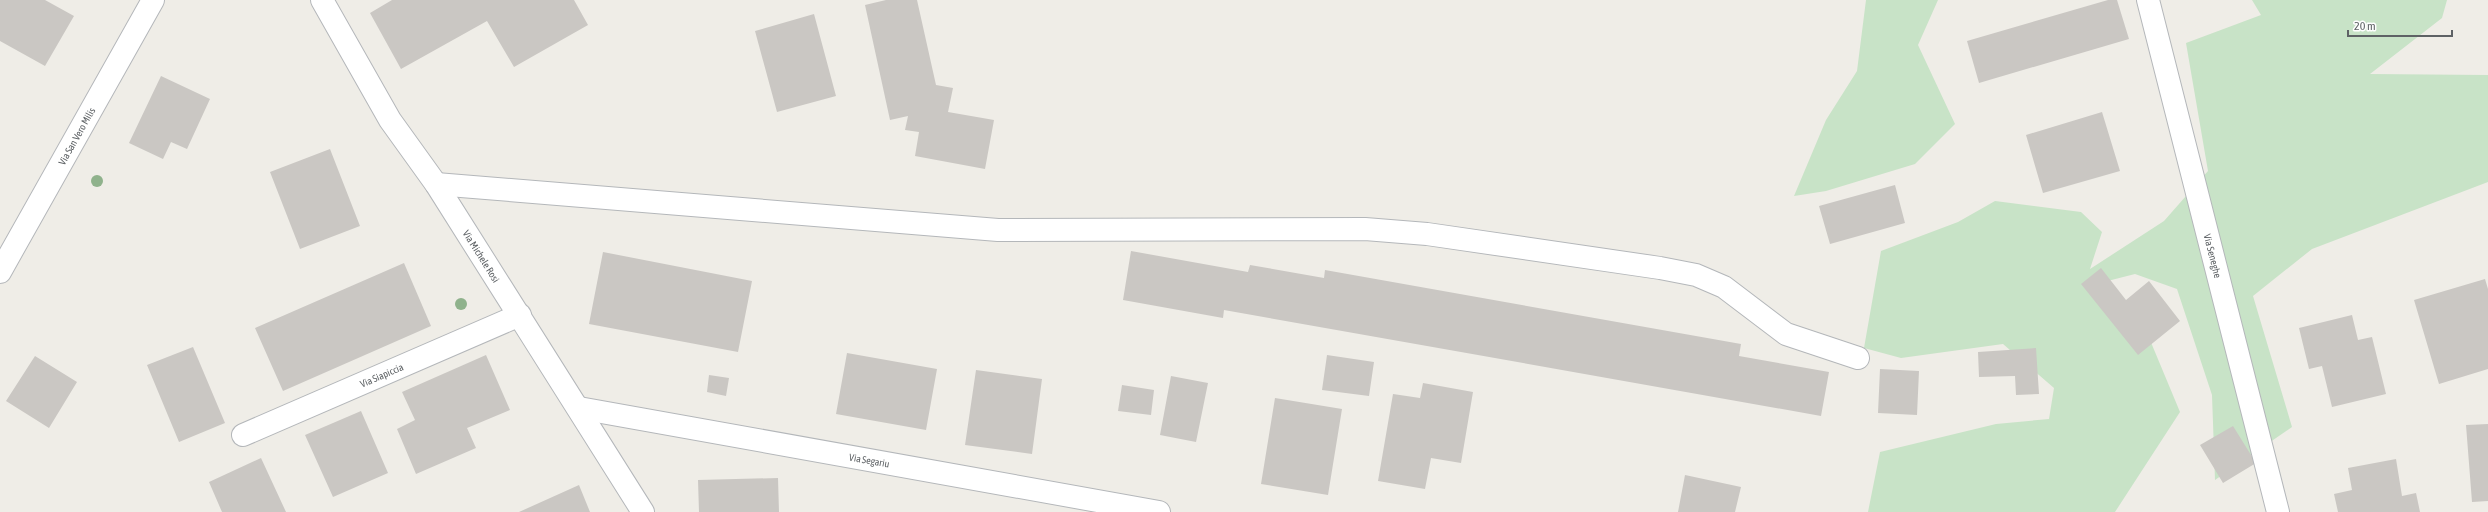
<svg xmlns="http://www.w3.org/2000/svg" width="2488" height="512" viewBox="0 0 2488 512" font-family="'Asap Condensed',sans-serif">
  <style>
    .green { fill: #c8e3c7 }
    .building { fill: #cac7c3 }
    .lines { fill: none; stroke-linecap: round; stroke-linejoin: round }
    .minor-casing { stroke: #b4b7ba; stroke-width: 24 }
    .minor { stroke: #fff; stroke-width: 22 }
    .tree { fill: #8fb28c }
    .labels { text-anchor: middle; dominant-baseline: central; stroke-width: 3.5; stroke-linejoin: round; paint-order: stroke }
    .street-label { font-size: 10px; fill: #5e6265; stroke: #fff }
  </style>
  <rect width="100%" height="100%" fill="#efede7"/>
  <!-- green -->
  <path class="green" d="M1866,0H1938L1918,45L1955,124L1915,164L1826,191L1794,196L1826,120L1857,71Z
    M2252,0H2447L2442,18L2370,74L2488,75V182L2312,249L2253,296L2292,427L2215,480L2212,395L2177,289L2135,274L2084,287L2150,340L2180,412L2115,512H1868L1880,452L1996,424L2049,419L2054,388L2003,344L1901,358L1864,348L1881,251L1958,222L1995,201L2081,212L2102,232L2090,269L2164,221L2208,171L2186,43L2261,15Z"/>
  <!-- building -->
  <path class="building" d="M0,0H45L74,16L45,66L0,41Z
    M392,0H574L588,25L514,67L487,21L401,69L370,13Z
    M886,0H917L936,85L953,88L948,112L994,120L985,169L915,156L919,132L905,130L908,116L890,120L865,5Z
    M2108,0H2117L2129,39L1979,83L1967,41Z
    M814,14L836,96L777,112L755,31Z
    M161,76L210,99L187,149L171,142L163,159L129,143Z
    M2102,112L2120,171L2043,193L2026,135Z
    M330,149L360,226L300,249L270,172Z
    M1895,185L1905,223L1830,244L1819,206Z
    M1131,251L1248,272L1250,265L1324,278L1325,270L1741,344L1739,356L1829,372L1821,416L1224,310L1223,318L1123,300Z
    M603,252L752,281L738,352L589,324Z
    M404,263L431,326L283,391L255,328Z
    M2101,268L2126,300L2149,281L2180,321L2138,355L2081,284Z
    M2485,279L2488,289V369L2439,384L2414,300Z
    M2352,315L2358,340L2372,337L2386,394L2332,407L2322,366L2309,369L2299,328Z
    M193,347L225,423L179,442L147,365Z
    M2036,348L2039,394L2016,395L2015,376L1979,377L1978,352Z
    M847,353L937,369L926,430L836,414Z
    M486,355L510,410L467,428L476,448L416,474L397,429L415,420L402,392Z
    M1327,355L1374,362L1369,396L1322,390Z
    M35,356L77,382L49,428L6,401Z
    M1880,369L1919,371L1917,415L1878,413Z
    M976,370L1042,379L1032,454L965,445Z
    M709,375L729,378L726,396L707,392Z
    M1171,376L1208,383L1196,442L1160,435Z
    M1423,383L1473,392L1461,463L1431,458L1425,489L1378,481L1393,394L1420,398Z
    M1122,385L1154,390L1151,415L1118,411Z
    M1275,398L1342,409L1328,495L1261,484Z
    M361,411L388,473L333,497L305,435Z
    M2488,424V501L2472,502L2466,425Z
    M2233,426L2256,463L2223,483L2200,445Z
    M261,458L286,512H222L209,482Z
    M2396,459L2402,496L2416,493L2420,512H2338L2334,494L2352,490L2348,468Z
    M1685,475L1741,487L1735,512H1678Z
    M778,478L779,512H699L698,480Z
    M579,485L590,512H519Z"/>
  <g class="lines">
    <!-- minor casing -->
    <g class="minor-casing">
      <g id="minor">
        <path id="s1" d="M322,0L390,120L436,184L643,512"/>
        <path id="s2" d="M2148,0L2278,512"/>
        <path d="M436,184L998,230L1365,229L1427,234L1660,268L1696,275L1724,287L1786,334L1858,358"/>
        <path id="s3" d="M0,272L153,0"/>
        <path id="s4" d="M579,408L1159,512"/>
        <path id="s5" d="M243,435L520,315"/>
      </g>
    </g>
    <!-- minor -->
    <use href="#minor" class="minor"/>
  </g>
  <!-- trees -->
  <g class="tree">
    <circle cx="97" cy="181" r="6"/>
    <circle cx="461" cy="304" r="6"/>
  </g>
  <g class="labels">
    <!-- street labels -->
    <g class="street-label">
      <text stroke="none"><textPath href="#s3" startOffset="156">Via San Vero Milis</textPath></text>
      <text stroke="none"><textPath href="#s1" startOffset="302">Via Michele Rosi</textPath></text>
      <text stroke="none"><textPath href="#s2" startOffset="264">Via Seneghe</textPath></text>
      <text stroke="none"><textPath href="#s5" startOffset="151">Via Siapiccia</textPath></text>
      <text stroke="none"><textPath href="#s4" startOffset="295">Via Segariu</textPath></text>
    </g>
  </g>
  <!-- scale -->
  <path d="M2348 30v6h104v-6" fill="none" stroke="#5e6265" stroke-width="2"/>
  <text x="2354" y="30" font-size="12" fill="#5e6265" stroke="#ffffff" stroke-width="3" paint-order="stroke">20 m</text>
</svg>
